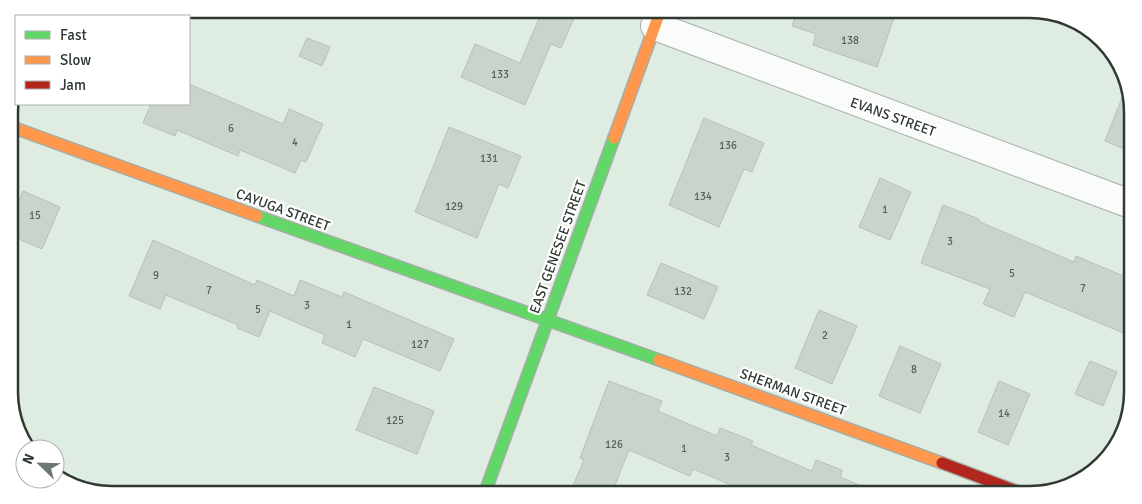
<svg xmlns="http://www.w3.org/2000/svg" width="1142" height="504" viewBox="0 0 1142 504" font-family="Signika,sans-serif">
  <style>
    .building { fill: #cbd4ca; stroke: #b8c1b8 }
    .lines { fill: none; stroke-linecap: round; stroke-linejoin: round }
    .street-casing { stroke: #a4aea6; stroke-width: 30 }
    .fast-casing { stroke: #a4aea6; stroke-width: 14 }
    .slow-casing { stroke: #a4aea6; stroke-width: 14 }
    .jam-casing { stroke: #a4aea6; stroke-width: 14 }
    .street { stroke: #fafcfb; stroke-width: 28 }
    .fast { stroke: #63d668; stroke-width: 11 }
    .slow { stroke: #ff974d; stroke-width: 11 }
    .jam { stroke: #b3261e; stroke-width: 11 }
    .labels { text-anchor: middle; dominant-baseline: central; stroke-width: 4.5; stroke-linejoin: round; paint-order: stroke }
    .number-label { font-size: 11px; fill: #586159 }
    .street-label { font-size: 14px; fill: #2f3931; stroke: #fff }
    .rim { fill: none; stroke: #2f3931; stroke-width: 2.5 }
  </style>
  <rect width="100%" height="100%" fill="#dfece2"/>
  <!-- building -->
  <path class="building" d="M543,9H578L561,48L551,44L525,105L461,77L475,44L520,63Z
    M798,9H897L877,67L813,45L816,34L792,26Z
    M307,38L330,47L322,66L299,56Z
    M189,84L283,124L289,109L323,124L306,162L301,160L295,173L240,150L238,156L177,130L175,136L143,123L151,104H189Z
    M1127,85L1132,98V152L1105,141Z
    M704,118L764,143L752,172L744,169L719,227L669,205Z
    M449,127L521,156L508,188L499,184L477,238L415,212Z
    M880,178L911,192L890,240L859,227Z
    M23,191L60,207L42,249L9,235V224Z
    M943,205L979,219L978,221L1074,262L1076,256L1133,280V337L1025,292L1014,317L983,304L990,289L921,263Z
    M153,240L255,285L257,280L294,296L300,280L342,297L344,292L454,339L440,371L363,339L355,357L322,343L325,335L270,311L259,337L237,328L238,325L166,295L160,309L129,296Z
    M661,263L718,287L704,319L647,295Z
    M819,310L857,326L832,384L795,368Z
    M900,346L941,364L920,413L879,396Z
    M1090,361L1117,372L1103,406L1075,394Z
    M609,381L662,401L658,411L717,436L720,428L753,441L751,445L812,471L816,460L842,470L840,477L883,495H755L693,469L690,476L629,450L611,495H569L584,460L580,458Z
    M999,381L1030,394L1008,445L978,432Z
    M374,387L434,411L417,454L356,430Z"/>
  <g class="lines">
    <!-- street casing -->
    <g class="street-casing">
      <path id="street" d="M655,26L1133,205"/>
    </g>
    <!-- fast casing -->
    <g class="fast-casing">
      <path id="fast" d="M257,216L659,360
        M484,495L614,138"/>
    </g>
    <!-- slow casing -->
    <g class="slow-casing">
      <path id="slow" d="M9,126L257,216
        M614,138L661,9
        M659,360L942,463"/>
    </g>
    <!-- jam casing -->
    <g class="jam-casing">
      <path id="jam" d="M942,463L1027,495"/>
    </g>
    <!-- street -->
    <use href="#street" class="street"/>
    <!-- fast -->
    <use href="#fast" class="fast"/>
    <!-- slow -->
    <use href="#slow" class="slow"/>
    <!-- jam -->
    <use href="#jam" class="jam"/>
  </g>
  <g class="labels">
    <!-- number labels -->
    <g class="number-label">
      <text x="850" y="40">138</text>
      <text x="500" y="74">133</text>
      <text x="231" y="128">6</text>
      <text x="295" y="142">4</text>
      <text x="728" y="145">136</text>
      <text x="489" y="158">131</text>
      <text x="703" y="196">134</text>
      <text x="454" y="206">129</text>
      <text x="885" y="209">1</text>
      <text x="35" y="215">15</text>
      <text x="950" y="241">3</text>
      <text x="1012" y="273">5</text>
      <text x="156" y="275">9</text>
      <text x="1083" y="288">7</text>
      <text x="209" y="290">7</text>
      <text x="683" y="291">132</text>
      <text x="307" y="305">3</text>
      <text x="258" y="309">5</text>
      <text x="349" y="324">1</text>
      <text x="825" y="335">2</text>
      <text x="420" y="344">127</text>
      <text x="914" y="369">8</text>
      <text x="1004" y="413">14</text>
      <text x="395" y="420">125</text>
      <text x="614" y="444">126</text>
      <text x="684" y="448">1</text>
      <text x="727" y="457">3</text>
    </g>
    <!-- street labels -->
    <g class="street-label">
      <text transform="translate(893 117) rotate(20)">EVANS STREET</text>
      <text transform="translate(283 210) rotate(20)">CAYUGA STREET</text>
      <text transform="translate(558 247) rotate(-70)">EAST GENESEE STREET</text>
      <text transform="translate(793 392) rotate(20)">SHERMAN STREET</text>
    </g>
  </g>
  <!-- crop -->
  <path d="M0 0H1142V504H0ZM112 18H1030A94 94 0 0 1 1124 112V392A94 94 0 0 1 1030 486H112A94 94 0 0 1 18 392V112A94 94 0 0 1 112 18Z" fill="#fff" fill-rule="evenodd"/>
  <path class="rim" d="M112 18H1030A94 94 0 0 1 1124 112V392A94 94 0 0 1 1030 486H112A94 94 0 0 1 18 392V112A94 94 0 0 1 112 18Z"/>
  <!-- legend -->
  <rect x="15" y="15" width="175" height="90" fill="#ffffff" stroke="#acb0ad"/>
  <rect x="25" y="31" width="25" height="8" fill="#63d668" stroke="#acb0ad"/>
  <text x="60" y="40" font-size="15" fill="#2f3931">Fast</text>
  <rect x="25" y="56" width="25" height="8" fill="#ff974d" stroke="#acb0ad"/>
  <text x="60" y="65" font-size="15" fill="#2f3931">Slow</text>
  <rect x="25" y="81" width="25" height="8" fill="#b3261e" stroke="#acb0ad"/>
  <text x="60" y="90" font-size="15" fill="#2f3931">Jam</text>
  <!-- north arrow -->
  <g transform="translate(40 464) rotate(293)"><circle r="24" fill="#ffffff" stroke="#acb0ad"/>
  <path d="M0-4L9 19L0 12L-9 19Z" fill="#6d786f"/>
  <text y="-8" font-size="14" font-weight="bold" text-anchor="middle" fill="#2f3931">N</text>
  </g>
</svg>
